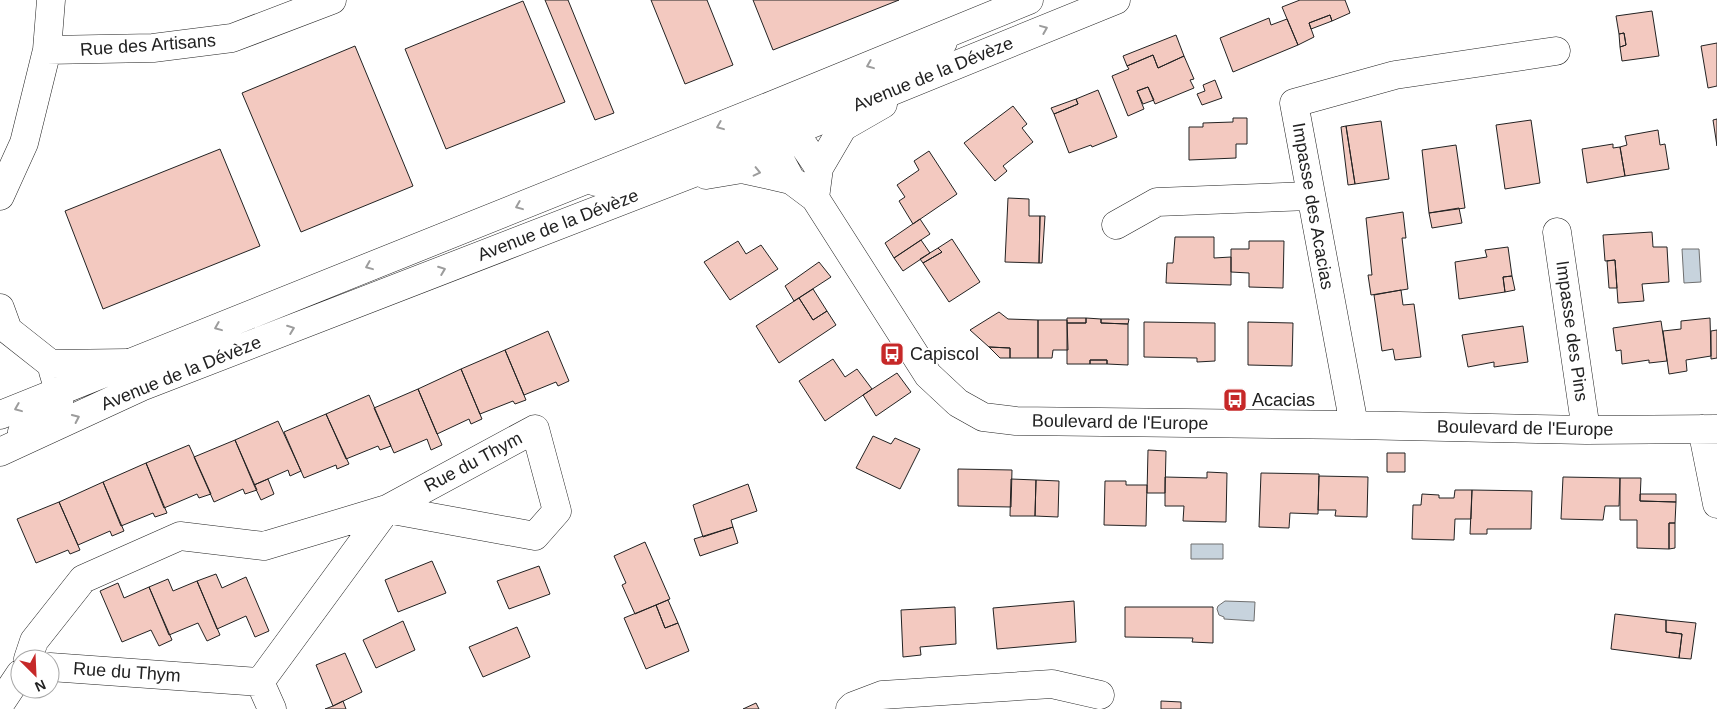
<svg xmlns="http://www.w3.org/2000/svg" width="1717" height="709" viewBox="0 0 1717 709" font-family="Arial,sans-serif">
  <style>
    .water { fill: #c7d3dd; stroke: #6f6f6f }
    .building { fill: #f3c9c0; stroke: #222 }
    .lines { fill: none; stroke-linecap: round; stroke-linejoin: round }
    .minor-casing { stroke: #222; stroke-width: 29 }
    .major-casing { stroke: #222; stroke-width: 29 }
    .minor { stroke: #fff; stroke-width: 28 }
    .major { stroke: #fff; stroke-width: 28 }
    .oneway { stroke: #9c9c9c }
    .labels { text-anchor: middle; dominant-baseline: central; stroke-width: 4; stroke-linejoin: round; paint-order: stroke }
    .street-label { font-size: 18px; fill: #222; stroke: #fff }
    .poi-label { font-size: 18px; fill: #222; stroke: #fff; text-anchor: start }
  </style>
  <rect width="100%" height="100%" fill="#fff"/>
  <!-- water -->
  <path class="water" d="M1682,249H1699L1701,282L1684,283Z
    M1191,544H1223V559H1191Z
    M1225,601L1255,602L1254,621L1224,619V617L1219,615L1217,609L1218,606Z"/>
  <!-- building -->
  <path class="building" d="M545,0H568L614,113L595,120Z
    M651,0H707L733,65L685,84Z
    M753,0H899L773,50Z
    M1300,0H1345L1350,13L1332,21L1330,15L1309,23L1314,37L1298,45L1282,7Z
    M523,1L565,102L446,149L405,49Z
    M1652,11L1659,56L1622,61L1620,47L1626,45L1624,33L1619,34L1616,16Z
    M1330,15L1332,21L1311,29L1309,23Z
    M1269,18L1271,25L1287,19L1298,45L1233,72L1220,38Z
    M1624,33L1626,45L1620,47L1619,34Z
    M1176,35L1184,56L1158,68L1153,55L1127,66L1123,56Z
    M1717,43V86L1708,88L1701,46Z
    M355,46L413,186L301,232L242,93Z
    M1153,55L1158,68L1184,56L1194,79L1190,80L1194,88L1155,104L1148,87L1137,91L1144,109L1128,116L1112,76L1129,69L1127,66Z
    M1215,80L1222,98L1202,105L1197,94L1205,91L1203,85Z
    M1148,87L1154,100L1143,104L1137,91Z
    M1098,90L1117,137L1092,147L1091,145L1069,153L1054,114L1078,104L1076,99Z
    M1076,99L1078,104L1054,114L1051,108Z
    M1013,106L1027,124L1022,128L1033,142L1003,166L1007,171L995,181L964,143Z
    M1233,118H1247V144H1236V158L1189,160V127H1203V123L1233,122Z
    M1717,119V146L1713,120Z
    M1531,120L1540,183L1505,189L1496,125Z
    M1381,121L1389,179L1355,184L1346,126Z
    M1346,126L1355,184L1348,185L1341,127Z
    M1658,130L1660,145L1665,144L1669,169L1625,176L1620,147L1627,145L1625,136Z
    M1613,144V148L1620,147L1625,176L1587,183L1582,149Z
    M1456,145L1465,208L1429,213L1422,150Z
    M220,149L260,246L103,309L65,211Z
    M929,151L957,194L913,224L899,201L905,197L897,185L919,170L914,161Z
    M1008,198L1029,199V216H1040L1039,263L1005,262Z
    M1459,208L1462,223L1432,228L1429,213Z
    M1403,212L1406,238H1402L1408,289L1371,295L1368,275H1372L1366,218Z
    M1040,216H1045L1042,263H1039Z
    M920,219L930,234L894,258L885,243Z
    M1652,232L1653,247H1667L1669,282L1642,284L1644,301L1618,303L1615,260L1605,261L1603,235Z
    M1175,237H1214V258L1231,257V285L1166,283L1167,263H1173Z
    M952,239L980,282L949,302L923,263L942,252L938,248Z
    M921,240L930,253L903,271L894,258Z
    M738,241L746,254L761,245L778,269L730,300L704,262Z
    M1249,241H1284L1283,288L1249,287V273L1231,272V249H1249Z
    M1508,247L1512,276L1503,277L1505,292L1459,299L1455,262L1487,257L1485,250Z
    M938,248L942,252L923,263L920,259Z
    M1615,260L1617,288H1609L1607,261Z
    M819,262L831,277L794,301L785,286Z
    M1512,276L1515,290L1505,292L1503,277Z
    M813,289L827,311L813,320L799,298Z
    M1401,290L1403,305L1414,304L1421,357L1395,360L1393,349L1382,351L1374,295Z
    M799,298L813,320L827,311L836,325L779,363L756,326Z
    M999,312L1008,319L1038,320V358H1010V348L989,347L970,330Z
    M1067,318H1086V323H1067Z
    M1086,318L1101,319V323L1128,324V365L1107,364V360H1090V364H1067V323H1086Z
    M1710,318L1711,356L1686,360L1687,371L1669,374L1663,331L1681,329V321Z
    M1101,319H1129L1128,324L1101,323Z
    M1038,320H1067L1068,350H1053L1052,358H1038Z
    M1661,321L1667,361L1649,363V360L1622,364L1621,350L1616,351L1613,328Z
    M1144,322L1215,323V361L1197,362V358L1144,357Z
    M1248,322L1293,323L1292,366L1248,365Z
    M1523,326L1528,362L1494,367V362L1468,367L1462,335Z
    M1717,330V358L1711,359V331Z
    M548,331L569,381L558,386L556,382L524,395L505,350Z
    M989,347L1010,348V358H1000Z
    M505,350L526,400L515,404L513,401L480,414L461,369Z
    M833,359L845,377L857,369L872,389L825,421L799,381Z
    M1090,360H1107V364H1090Z
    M461,369L482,419L471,424L469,419L437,434L418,389Z
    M897,373L911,392L876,416L863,395Z
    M418,389L442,445L431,450L427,439L394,453L374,408Z
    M369,395L391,446L380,450L378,446L346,459L326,414Z
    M326,414L349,464L337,469L336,465L304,478L284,432Z
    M278,421L301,471L290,476L288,470L254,485L235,440Z
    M873,436L891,444L895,438L920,449L900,489L856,468Z
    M235,440L257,490L245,494L243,489L214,502L194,457Z
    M189,445L211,494L199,498L197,494L164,508L146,463Z
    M1148,450L1166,451L1165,493H1147Z
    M1387,453H1405V472H1387Z
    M146,463L167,513L155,517L153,513L121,526L103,482Z
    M958,469L1012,470L1011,507L958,506Z
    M1207,472L1227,473L1226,522L1183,521L1184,506H1165V477L1207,478Z
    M1261,473L1319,474L1318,514L1290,513L1289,528L1259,527Z
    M1319,476L1368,477L1367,517L1335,516L1336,510H1318Z
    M1563,477L1620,478L1619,506H1605L1603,520L1561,519Z
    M1620,478H1641L1640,501L1676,502L1675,523H1669V549L1637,548V520H1620Z
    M268,479L274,494L261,500L254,485Z
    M1011,479L1036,480L1035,516H1010Z
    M1036,480L1059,481L1058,517L1035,516Z
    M1105,481H1126V485H1147L1146,526L1104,525Z
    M103,482L124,531L112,536L110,531L78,545L59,502Z
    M748,484L757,511L731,520L733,527L703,537L693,505Z
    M1455,490H1472L1471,519H1455L1454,540L1412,539L1413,505H1421L1422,494L1439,495V498H1454Z
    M1472,490L1532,491L1531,529H1487V534H1470Z
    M1640,494H1676V502L1640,501Z
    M59,502L80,550L70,554L68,550L36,563L17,519Z
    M1669,523H1675V548L1669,549Z
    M733,527L738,543L700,556L694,539Z
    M645,542L670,599L635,614L622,585L626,583L614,556Z
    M432,561L446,593L398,612L385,580Z
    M539,566L550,594L509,609L497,581Z
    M216,574L222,588L246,577L269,631L255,637L246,616L217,629L197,581Z
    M168,579L173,591L197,581L220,635L207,641L198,623L169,635L149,587Z
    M118,583L124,598L149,587L172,640L159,646L151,630L122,642L100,591Z
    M668,600L678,623L665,628L656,605Z
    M1074,601L1076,642L997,649L993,608Z
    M656,605L665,628L678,623L689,651L646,669L624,618Z
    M955,607L956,644L920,647L921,655L903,657L901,610Z
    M1125,607H1213V643L1192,642L1193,638L1125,637Z
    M1615,614L1666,620V632L1682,634L1679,658L1611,649Z
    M1666,620L1696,623L1691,659L1679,658L1682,634L1666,632Z
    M403,621L415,650L376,668L363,640Z
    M517,627L530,657L483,677L469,647Z
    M345,653L362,692L333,706L316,665Z
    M343,701L346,709H325L333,706Z
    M1161,701L1181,702V709H1161Z
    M756,703L759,709H743Z"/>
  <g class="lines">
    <!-- minor casing -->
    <g class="minor-casing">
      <path id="minor" d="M47,50L153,48L232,38L332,0
        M819,168L843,127L883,104
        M706,175L742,169L791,180L815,198L928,375L958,403L983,417L1016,421L1354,425L1586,430L1717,429
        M791,180L771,143L777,123L894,75L943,42
        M596,182L661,171L777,123L794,131L819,168L815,198
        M0,196L24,143L47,50L51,0
        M1116,225L1157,202L1310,196
        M1557,232L1586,430
        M0,308L8,330L51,364L128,363
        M1354,425L1294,103L1395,75L1556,51
        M1702,429L1717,504
        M22,432L46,421L59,404V391L53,371
        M28,659L34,641L83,579L180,536L264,546L387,509L535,536L557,511L535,429L387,509L260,682L50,667
        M260,682L272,709
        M0,704L20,674
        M850,709L853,706L882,695L1052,684L1100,695"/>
    </g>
    <!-- major casing -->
    <g class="major-casing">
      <path id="major" d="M0,415L775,104L1029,0
        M0,452L141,387L771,143L794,131L1116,0"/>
    </g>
    <!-- minor -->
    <use href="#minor" class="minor"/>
    <!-- major -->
    <use href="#major" class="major"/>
  </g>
  <!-- one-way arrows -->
  <defs><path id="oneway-chevron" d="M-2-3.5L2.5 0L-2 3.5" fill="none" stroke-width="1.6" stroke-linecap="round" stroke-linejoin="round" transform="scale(1.25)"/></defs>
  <g class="oneway">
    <use href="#oneway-chevron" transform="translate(1044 29) rotate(-22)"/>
    <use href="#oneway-chevron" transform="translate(870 65) rotate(158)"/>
    <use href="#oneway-chevron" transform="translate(720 126) rotate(158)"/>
    <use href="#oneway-chevron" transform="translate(757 172) rotate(13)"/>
    <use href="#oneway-chevron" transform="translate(519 206) rotate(158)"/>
    <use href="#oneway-chevron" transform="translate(369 266) rotate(158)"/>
    <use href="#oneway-chevron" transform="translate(442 270) rotate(-21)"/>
    <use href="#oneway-chevron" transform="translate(218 327) rotate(158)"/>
    <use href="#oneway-chevron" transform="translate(291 329) rotate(-21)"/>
    <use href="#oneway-chevron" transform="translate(18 408) rotate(158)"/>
    <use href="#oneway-chevron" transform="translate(76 418) rotate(-25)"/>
  </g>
  <!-- icons -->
  <defs>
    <g id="bus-square" transform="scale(1.25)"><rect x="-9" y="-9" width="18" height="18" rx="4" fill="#c62828" stroke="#fff"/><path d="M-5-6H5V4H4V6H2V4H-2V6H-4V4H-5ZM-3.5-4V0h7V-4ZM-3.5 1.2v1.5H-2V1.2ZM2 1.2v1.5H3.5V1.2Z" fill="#fff"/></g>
  </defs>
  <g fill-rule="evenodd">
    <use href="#bus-square" x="892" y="354"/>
    <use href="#bus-square" x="1235" y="400"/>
  </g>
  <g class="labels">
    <!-- street labels -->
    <g class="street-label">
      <text transform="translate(148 45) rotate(-4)">Rue des Artisans</text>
      <text transform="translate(933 74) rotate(-22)">Avenue de la Dévèze</text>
      <text transform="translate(1313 206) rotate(80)">Impasse des Acacias</text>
      <text transform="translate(558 225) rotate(-21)">Avenue de la Dévèze</text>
      <text transform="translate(1572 331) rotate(82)">Impasse des Pins</text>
      <text transform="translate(181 373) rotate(-22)">Avenue de la Dévèze</text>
      <text transform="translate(1120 422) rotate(1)">Boulevard de l'Europe</text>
      <text transform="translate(1525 428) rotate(1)">Boulevard de l'Europe</text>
      <text transform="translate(473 462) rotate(-28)">Rue du Thym</text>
      <text transform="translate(127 672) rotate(4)">Rue du Thym</text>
    </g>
    <!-- poi labels -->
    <g class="poi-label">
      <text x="910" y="354">Capiscol</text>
      <text x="1252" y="400">Acacias</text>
    </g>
  </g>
  <!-- north arrow -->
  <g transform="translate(35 674) rotate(156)"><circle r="24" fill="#ffffff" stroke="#a7a7a7"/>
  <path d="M0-4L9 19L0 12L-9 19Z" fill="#c62828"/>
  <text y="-8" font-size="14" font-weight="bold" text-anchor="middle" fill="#222222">N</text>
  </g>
</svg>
